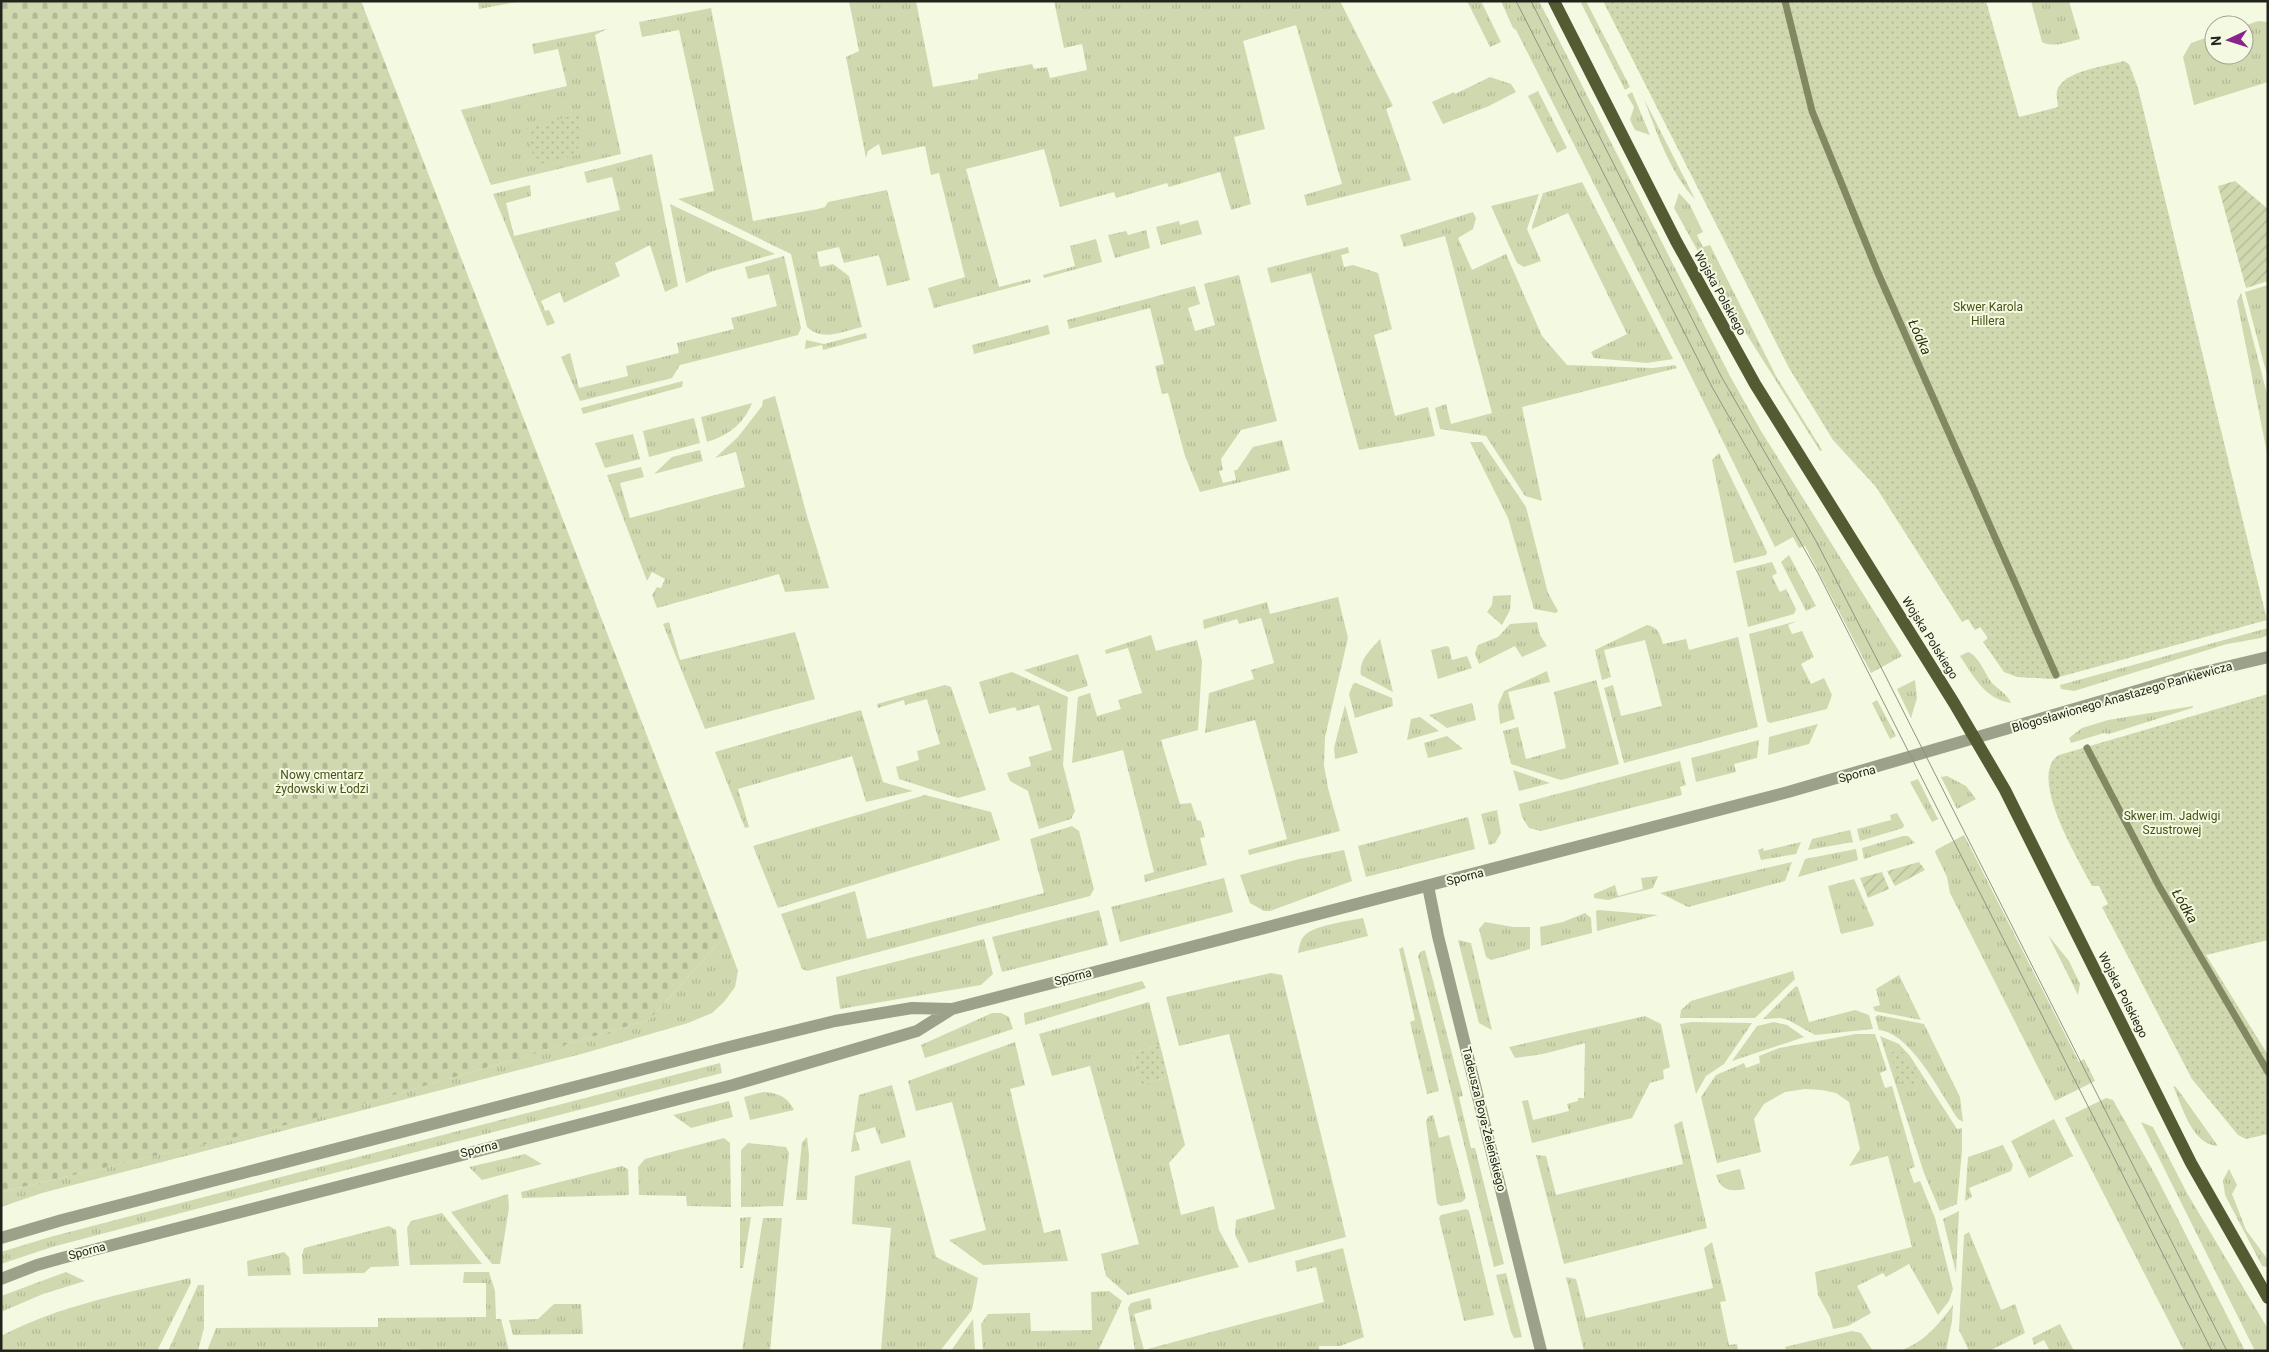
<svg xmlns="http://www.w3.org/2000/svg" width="2269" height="1352" viewBox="0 0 2269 1352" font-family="Roboto,sans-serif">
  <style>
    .grass { fill: url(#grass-tufts) }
    .cemetery { fill: url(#cemetery-stones) }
    .park { fill: url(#park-dots) }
    .garden { fill: url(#garden-furrows) }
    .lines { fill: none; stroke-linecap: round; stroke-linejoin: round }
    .stream { stroke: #828962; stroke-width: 7 }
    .minor { stroke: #9ca18a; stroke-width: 12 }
    .major { stroke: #545b33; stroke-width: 12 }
    .tram { stroke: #909383; stroke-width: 1 }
    .labels { text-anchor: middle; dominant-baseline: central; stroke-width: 4; stroke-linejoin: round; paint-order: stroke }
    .street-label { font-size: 12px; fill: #22231b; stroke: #f4f9e2 }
    .park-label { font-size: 12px; fill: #495116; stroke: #f4f9e2 }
    .water-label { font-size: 14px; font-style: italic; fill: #2c3108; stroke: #f4f9e2 }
  </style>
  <defs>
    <pattern id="grass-tufts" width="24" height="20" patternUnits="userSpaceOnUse" patternTransform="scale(1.25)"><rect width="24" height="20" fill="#d0d8af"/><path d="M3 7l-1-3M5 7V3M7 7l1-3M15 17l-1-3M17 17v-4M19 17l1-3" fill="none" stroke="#b2b996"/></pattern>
    <pattern id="cemetery-stones" width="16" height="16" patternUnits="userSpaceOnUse" patternTransform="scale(1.25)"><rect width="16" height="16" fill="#d0d8af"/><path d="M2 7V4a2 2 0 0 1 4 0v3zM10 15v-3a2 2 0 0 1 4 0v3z" fill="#b2b996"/></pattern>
    <pattern id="park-dots" width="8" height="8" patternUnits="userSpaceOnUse" patternTransform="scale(1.25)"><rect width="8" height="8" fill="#d0d8af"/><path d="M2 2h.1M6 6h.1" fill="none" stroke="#b2b996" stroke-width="1.8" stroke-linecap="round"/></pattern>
    <pattern id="garden-furrows" width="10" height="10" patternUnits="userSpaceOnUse" patternTransform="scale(1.25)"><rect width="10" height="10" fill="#d0d8af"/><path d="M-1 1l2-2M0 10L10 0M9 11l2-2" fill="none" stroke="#b2b996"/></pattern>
  </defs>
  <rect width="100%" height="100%" fill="#f4f9e2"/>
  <!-- grass -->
  <path class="grass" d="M478,1H522L479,9Z
    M849,1H916L933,87L978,79V74L1032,64L1034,69L1047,67L1050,78L1087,70L1082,44L1064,48L1054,1H1340L1393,106L1386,109L1411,180L1307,206L1304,195L1342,184L1296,25L1243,41L1265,129L1234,137L1251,204L1231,210L1220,172L1169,187L1167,183L1116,198L1114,192L1060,207L1044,149L966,169L999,287L1030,279L1031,282L934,308L928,288L965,277L939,173L931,175L925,146L882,155L879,144L868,151L866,158L846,57L859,51Z
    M1467,1H1481L1501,42L1490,47Z
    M1501,1H1539L1730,376L1761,431L1902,656L1871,673L1805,546L1799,548L1793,537L1775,547L1682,358L1516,30L1513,28Z
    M1586,1L1630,87L1625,90L1581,3Z
    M2031,1H2069L2080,39C2067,42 2054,48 2042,42Z
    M711,8L753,221L818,209L825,207L828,202L887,190L910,280L887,286L879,255L844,263L839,247L817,252L820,267L833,264L849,276L862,327C843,331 823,342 807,327L791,254L678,199L714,191L679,30L642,37L639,22Z
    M2258,21L2268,22V82L2194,105L2183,57L2191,43L2214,35V55H2244V26Z
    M607,29L595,35L621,154L491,185L461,110L567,86L558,49L534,54L532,44Z
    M1490,77L1511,84L1516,92L1489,106L1443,124L1432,102L1454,92L1455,94Z
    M1538,91L1567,148L1557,153L1528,96Z
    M1632,92L1650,135L1635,130L1630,120L1634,107L1627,95Z
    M1644,99L1695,199C1671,175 1656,131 1644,99Z
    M652,154L678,286L665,292L650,245L615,263L620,276L564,303L560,292L541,301L545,311L549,310L555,323L547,326L493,194L530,185L531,196L506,203L514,236L620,210L612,177L587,183L584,172Z
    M1582,182L1673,359L1647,363L1594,358L1591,352L1627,334L1568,213L1532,229V226L1543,193Z
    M1679,193L1690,205L1703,232L1697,235L1703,247L1710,245L1776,376L1822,450L1820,451L1722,295L1674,208Z
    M1539,194L1527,229L1541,261L1524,267L1517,263L1491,206Z
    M670,204L775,254L713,271L686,283Z
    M1473,212L1476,218L1473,229L1458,238L1472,270L1506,254L1542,336L1567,365L1653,368L1675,365L1677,368L1522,407L1542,501L1525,496L1486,436L1440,429L1435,408L1446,404L1451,424L1492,413L1445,236L1404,247L1400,235Z
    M1198,220L1202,234L1161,245L1156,227L1179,221L1180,225Z
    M1146,230L1150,248L1115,258L1108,235L1126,231L1128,235Z
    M1096,239L1102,262L1044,278L1043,275L1075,266L1070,246Z
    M1348,247L1349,253L1341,255L1344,267L1353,265L1378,273L1392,329L1374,335L1395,416L1428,407L1435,436L1359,450L1311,273L1271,283L1267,268Z
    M784,256L801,328L798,335L680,365L672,378L580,401L561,357L570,353L579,388L628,376L626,366L679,353L677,343L734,329L731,318L777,306L769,274L748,279L745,267Z
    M1239,275L1277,421L1241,430L1221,459L1223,470L1219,471L1223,483L1236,480L1234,470H1237L1253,447L1282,440L1290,470L1200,492L1185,456L1168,393L1162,394L1155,366L1164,364L1150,308L1069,329L1067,320L1195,286L1200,304L1188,308L1195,331L1215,325L1204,284Z
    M2268,285V379L2245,292Z
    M2241,293L2268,398V458L2237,301Z
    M1048,325L1050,334L974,354L972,345Z
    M866,333L867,338L823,350L822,345L805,349L806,340L824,344Z
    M683,381L682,387L583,414L581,408Z
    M775,396L807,516L829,588L785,592L779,574L657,608L652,595L657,587L661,588L665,579L652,572L647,581L607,475L641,467L644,477L620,483L630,518L745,487L736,452L715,458L738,437L762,406L763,400Z
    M752,403C744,424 727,436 707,442L701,417Z
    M694,418L700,443L649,457L643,431Z
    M633,434L640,459L605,468L595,443Z
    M1470,442H1482L1526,507L1548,593L1558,611L1556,613L1534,609L1508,518Z
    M700,450L703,461L654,474L672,457Z
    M1719,453L1767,552L1766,555L1734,563L1712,460Z
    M1789,555L1816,606L1806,611L1781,562Z
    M1772,562L1777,573L1772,576L1780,592L1786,589L1796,609L1794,614L1748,627L1736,571Z
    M1511,595L1510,610L1502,625L1487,612L1492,605L1493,596Z
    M1338,597L1348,638L1325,737L1324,765L1328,788L1340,831L1249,855L1248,850L1287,839L1255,720L1205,733L1209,693L1254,679L1251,670L1274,663L1261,618L1239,624L1237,619L1204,629L1203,620L1267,602L1270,614Z
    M1797,621L1788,625L1792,634L1802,631L1814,657L1801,664L1811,684L1824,678L1832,695L1827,709L1770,723L1767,721L1749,634Z
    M669,622L680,660L795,632L815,699L705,729L663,624Z
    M1537,622L1540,635L1547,646L1522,657L1515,646L1479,664L1475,653L1478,645L1498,637L1510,624Z
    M1647,625C1658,627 1660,634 1663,644L1686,639L1689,650L1738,637L1758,727L1624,763L1604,688L1613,685L1621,716L1662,706L1645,640L1604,650L1611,677L1602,680L1595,650Z
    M2268,628V635L2261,638L2227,644L2074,691L2061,689L2060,685Z
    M1151,635L1156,651L1197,640L1202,661L1198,730L1161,740L1180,804L1191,803L1197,820L1201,821L1205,837L1200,838L1207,865L1145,882L1144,875L1154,872L1123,750L1072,763L1078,697L1090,693L1097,716L1121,709L1118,700L1142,693L1128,648L1106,654L1105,650Z
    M1380,639L1393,692L1361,675C1358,660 1371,650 1380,639Z
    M1446,646L1449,647L1452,660L1467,656L1472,668L1438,679L1431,650Z
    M1968,652C1979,656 1985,674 1992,683C1999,690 2007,694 2011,703C1985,699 1974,677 1960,656Z
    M1078,654L1088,686L1068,692L1024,670Z
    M1547,671L1550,682L1508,692L1515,719L1500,724L1498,705L1504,691Z
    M1012,672L1068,697L1063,765L1075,811L1071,819L1039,829L1028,791L1010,781L1007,773L1031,766L1029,757L1052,750L1039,705L1017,711L1015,707L989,714L979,682Z
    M1596,680L1619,764L1561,780L1511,764L1503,731L1518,727L1526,759L1566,748L1554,692Z
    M1915,680L1917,698L1911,718L1897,689Z
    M1356,683L1392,698L1393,706L1355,718L1349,694L1353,684Z
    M945,685L951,687L986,790L958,798L899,779L896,767L919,760L917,751L940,744L927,699L905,705L904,700L878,708L877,704Z
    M1877,700L1896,736L1890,739L1872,703Z
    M1472,703L1476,720L1447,728L1429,715Z
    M1345,705L1358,753L1335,759L1334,748Z
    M2193,706L2192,708L2109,734L2104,733L2071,743L2069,738L2082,728L2108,720Z
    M861,710L883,782L913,791L866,802L852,756L738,789L749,827L745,828L715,752Z
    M1420,717L1439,731L1407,740L1411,719Z
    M1818,724L1809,744L1768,755L1769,737Z
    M1447,736L1463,749L1428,758L1424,743Z
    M1759,740L1757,758L1734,764L1736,772L1696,782L1691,758Z
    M1680,761L1686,785L1680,787L1682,795L1541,831L1529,828L1522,817L1519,804Z
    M1513,770L1550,783L1519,791Z
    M1947,776L1966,786L1976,799L1957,809L1941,777Z
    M1918,779L1938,819L1932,822L1910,782Z
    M925,795L991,812L1000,840L778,908L753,846Z
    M1497,810L1501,833L1495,843L1489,845L1481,814Z
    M1897,813L1904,825L1903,828L1860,841L1857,829L1891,820L1890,815Z
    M1468,817L1475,849L1366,877L1358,846Z
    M1072,826L1079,831L1094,889L1090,896L807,971L802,969L781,914L855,891L867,939L1044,893L1030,839Z
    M1850,830L1853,842L1808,850L1812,839Z
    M1964,835L2079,1062L2084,1059L2095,1081L2055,1101L1950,893L1947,877L1935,852L1936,850Z
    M1903,836H1908L1915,843L1864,859L1862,848Z
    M1801,842L1796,854L1761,860L1758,850L1763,848L1764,851Z
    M1856,849L1858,860L1798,877L1805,859Z
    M1344,850L1352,881L1270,911H1264L1250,903L1240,875L1299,859Z
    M1792,862L1785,881L1688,907L1660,893Z
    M1658,876L1653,888L1608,900L1594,898V894L1615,885L1618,896L1643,889L1641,878Z
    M1224,878L1233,912L1120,942L1111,907Z
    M1854,879L1874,924L1873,926L1841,934L1828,886Z
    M1099,910L1108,945L1002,972L992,937Z
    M1598,910L1658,915L1597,931L1596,911Z
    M1585,913L1591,918L1592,933L1541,946L1540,927L1563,922Z
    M1363,918L1368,936L1298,953C1299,947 1300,940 1305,935C1315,925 1349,921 1363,918Z
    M1485,922L1513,927H1530V949L1491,960L1486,957L1479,929Z
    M2048,935L2069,961L2080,984L2078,995Z
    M725,936L738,971L735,987L724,1002L712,1013L688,1023L585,1053L42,1193L1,1207V1192L311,1119L649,1020Z
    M984,939L993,974L981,985L840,1009L836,977Z
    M1458,940L1471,943L1492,1030L1479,1023Z
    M1403,947L1439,1091L1427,1094L1410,1022L1415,1020L1399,949Z
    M1425,950L1463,1096L1459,1097L1471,1148H1475L1504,1264L1494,1267L1418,956L1420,952Z
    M1793,971L1795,979L1755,1018H1680L1681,1010L1691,1001Z
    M1271,973L1282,975L1346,1237L1249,1263L1235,1235L1236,1220L1275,1209L1229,1034L1179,1046L1166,997Z
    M1899,975L1921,1020L1875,1011L1873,1007L1880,1005L1876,989Z
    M1142,981L1146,988L1025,1025L1024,1013Z
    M1796,986L1798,987L1809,1022L1855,1010L1869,1015L1873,1029L1815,1035L1788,1020L1780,1018L1763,1019Z
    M1149,1002L1160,1045L1132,1053L1140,1085L1168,1077L1185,1145L1169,1163L1181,1215L1214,1206L1219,1230L1239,1267L1128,1295L1106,1276L1101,1254L1139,1244L1090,1066L1052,1076L1039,1034Z
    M992,1013H1001L1009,1017L1013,1029L925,1058L921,1045Z
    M1878,1015L1924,1024L1960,1097L1963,1122L1958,1119C1941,1094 1911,1033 1879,1030L1875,1017Z
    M1645,1016L1661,1024L1670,1067L1663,1070L1664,1079L1650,1083L1632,1118L1532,1143L1522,1101L1528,1100L1533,1120L1569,1111L1567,1104L1578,1101V1098H1584L1585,1043L1543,1054L1515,1058L1509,1047Z
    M1692,1022L1752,1023L1724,1064L1706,1076L1696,1094L1680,1024Z
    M1774,1022L1787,1025L1804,1037L1732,1061L1757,1026Z
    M1856,1034H1875L1887,1070L1880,1073L1885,1088L1892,1086L1915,1167L1909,1169L1914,1183L1920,1181L1935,1218L1953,1289L1949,1301L1938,1315L1909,1264L1886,1277L1883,1273L1857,1286L1871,1313L1848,1326L1833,1329L1830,1317L1818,1295L1815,1272L1912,1247L1888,1156L1849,1166L1860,1149L1849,1102L1836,1093L1822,1090L1805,1089L1785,1092L1764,1104L1754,1119L1761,1152L1717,1163L1701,1097L1716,1075L1744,1063L1746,1068L1760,1063L1759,1056L1779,1048Z
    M1880,1036L1899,1044L1910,1056L1957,1129L1962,1128V1151L1957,1204L1940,1211L1924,1173Z
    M1015,1042L1025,1085L1010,1089L1044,1233L1060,1229L1068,1261L983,1265L949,1240L986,1230L952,1102L916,1111L908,1081Z
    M720,1063L722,1073L234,1199L52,1247L1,1264V1252L50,1237Z
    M892,1085L906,1137L881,1144L875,1127L855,1133L860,1150L851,1152L859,1095Z
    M2173,1086L2176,1087L2218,1146C2191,1144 2183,1107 2173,1086Z
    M763,1092C778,1093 787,1096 794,1110L750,1120L744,1097Z
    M2106,1098L2113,1100L2157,1178L2245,1351H2184L2065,1118Z
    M729,1101L733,1117L691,1128L673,1115Z
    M1433,1115L1439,1138L1449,1135L1466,1198L1462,1202L1440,1206L1437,1203L1426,1121L1429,1116Z
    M2054,1119L2073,1156L2029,1178L2011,1141Z
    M1682,1121L1707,1228L1564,1264L1536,1155L1546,1156L1556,1195L1683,1164L1674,1125Z
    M2141,1122L2153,1127L2187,1193L2268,1329V1351H2255Z
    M807,1137L809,1155L807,1200H796L802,1142Z
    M724,1138L730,1143L731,1207L687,1206L686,1196L639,1195L638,1167L645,1159Z
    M748,1143L786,1147L789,1153L783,1206L741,1207V1150Z
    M2003,1145L2013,1165L2011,1171L1969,1188L1972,1197L1965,1201L1968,1157Z
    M525,1154L542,1164L482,1180L469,1167Z
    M910,1160L936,1257L978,1278L972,1310L940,1351H881L891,1228L852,1224L855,1176Z
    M622,1166L628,1169L629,1195L522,1198L521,1192Z
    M1740,1169L1745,1189C1730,1192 1720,1190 1716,1175Z
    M2229,1169L2237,1185L2232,1194L2246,1230L2268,1260V1267L2262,1266L2225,1195L2223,1180Z
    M508,1194L509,1208L500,1264H492L451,1212Z
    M1466,1209L1469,1211L1494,1315L1464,1321L1439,1218L1441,1215Z
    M1959,1211L1956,1273L1943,1219Z
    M442,1213L482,1264L410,1265L407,1228L411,1221Z
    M751,1217L743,1268H740V1218Z
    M763,1218H782L770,1351H742Z
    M389,1226L396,1230L399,1266L371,1267L364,1273L303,1274L302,1255L304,1248Z
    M1969,1232L2001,1310L2015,1304L2025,1333L1989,1351H1969L1959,1330L1964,1235Z
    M1712,1242L1726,1301L1720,1302L1729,1345L1737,1344L1738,1351H1584L1566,1277L1576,1279L1586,1318L1713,1288L1704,1248Z
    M1343,1248L1364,1337L1340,1346H1319V1351H1135L1128,1308L1131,1303L1150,1298L1152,1309L1134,1314L1144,1350L1324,1302L1316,1267L1297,1272L1295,1261Z
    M284,1252L289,1257L291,1275L248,1276L247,1261Z
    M66,1272L85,1281L43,1294L1,1312V1296Z
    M464,1272H489L495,1291L496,1319H501L509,1351H420V1349H401L400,1351H207L216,1328L378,1327V1318L486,1317V1283H463Z
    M1506,1273L1522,1337L1514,1338L1511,1332L1496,1275Z
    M190,1278L191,1283L157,1351H1V1336C60,1305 127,1293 190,1278Z
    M198,1285H204V1328L198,1351H168Z
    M1109,1291L1122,1301L1098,1351H983L981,1324L988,1314L1030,1313L1031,1331L1092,1330L1091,1292Z
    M554,1304H581L583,1334L513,1335L509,1320L538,1319Z
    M1953,1305L1952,1321L1946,1351H1899C1924,1343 1938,1325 1953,1305Z
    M973,1319L975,1351H951Z
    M2060,1324L2074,1351H2050L2044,1340L2034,1345L2032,1338Z
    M1852,1331L1861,1333L1873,1351H1786L1785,1347Z"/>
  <!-- cemetery -->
  <path class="cemetery" d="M1,1H361L725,936L649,1020L312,1119L1,1192Z"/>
  <!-- park -->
  <path class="park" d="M1603,1H1986L2019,117L2058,107C2058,103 2056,96 2057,91C2062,71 2106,66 2124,61L2129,64L2138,88L2267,620L2052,679L2017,677L2004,672L1983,642L1988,638L1980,627L1975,630L1968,619L1962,622L1876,487L1833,440L1789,368Z
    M578,114L581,128L577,155L535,165L527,128Z
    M2268,694V940L2206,955L2268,1055V1134L2246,1139L2238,1135L2192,1079L2102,907L2108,904L2099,886H2092C2080,862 2026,775 2059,755Z
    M1160,1045L1168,1077L1140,1085L1132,1053Z
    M1896,1049L1901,1050L1918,1074L1916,1083C1895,1095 1893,1067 1892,1052Z"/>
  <!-- garden -->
  <path class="garden" d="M2235,181L2268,209V281L2246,288L2218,186Z
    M1919,862L1925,870L1895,886L1887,871Z
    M1882,872L1889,889L1868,898L1860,878Z"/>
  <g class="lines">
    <!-- stream -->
    <path class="stream" d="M1785,1L1812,111L1878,273L2056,675
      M2087,748L2159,886L2268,1072"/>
    <!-- minor -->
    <path class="minor" d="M1428,886L1438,936L1541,1351
      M1,1238L62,1220L725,1048L835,1021L912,1008L952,1009L1788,792L2188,676L2268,657
      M1,1279L37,1265L62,1258L733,1085L917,1031L952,1009"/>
    <!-- major -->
    <path class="major" d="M1554,1L1676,241L1755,384L1954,703L2005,790L2191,1163L2268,1298"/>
    <!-- tram -->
    <path class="tram" d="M1516,1L1712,387L1818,573L2212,1351
      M1531,1L1721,376L1816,541L1884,673L2227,1351"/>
  </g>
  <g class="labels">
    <!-- street labels -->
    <g class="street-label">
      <text transform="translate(1720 293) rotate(61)">Wojska Polskiego</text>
      <text transform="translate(1930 638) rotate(58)">Wojska Polskiego</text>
      <text transform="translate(2122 697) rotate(-16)">Błogosławionego Anastazego Pankiewicza</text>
      <text transform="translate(1857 774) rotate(-15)">Sporna</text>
      <text transform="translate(1465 877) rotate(-14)">Sporna</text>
      <text transform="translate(1073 977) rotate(-14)">Sporna</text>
      <text transform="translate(2123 995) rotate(63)">Wojska Polskiego</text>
      <text transform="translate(1484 1119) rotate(76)">Tadeusza Boya-Żeleńskiego</text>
      <text transform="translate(479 1149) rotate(-14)">Sporna</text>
      <text transform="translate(87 1251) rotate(-15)">Sporna</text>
    </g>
    <!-- park labels -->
    <g class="park-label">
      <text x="1988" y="307">Skwer Karola<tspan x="1988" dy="14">Hillera</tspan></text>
      <text x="322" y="775">Nowy cmentarz<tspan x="322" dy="14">żydowski w Łodzi</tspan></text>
      <text x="2172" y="816">Skwer im. Jadwigi<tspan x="2172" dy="14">Szustrowej</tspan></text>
    </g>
    <!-- water labels -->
    <g class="water-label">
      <text transform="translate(1920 337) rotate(66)">Łódka</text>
      <text transform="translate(2185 906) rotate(60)">Łódka</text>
    </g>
  </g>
  <!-- border -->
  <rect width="2269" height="1352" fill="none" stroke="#22231b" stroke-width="5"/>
  <!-- north arrow -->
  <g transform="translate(2229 40) rotate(266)"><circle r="24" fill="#f4f9e2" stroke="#a0a392"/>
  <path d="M0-4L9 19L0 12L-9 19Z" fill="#89248b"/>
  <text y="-8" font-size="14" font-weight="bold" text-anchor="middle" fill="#22231b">N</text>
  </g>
</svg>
